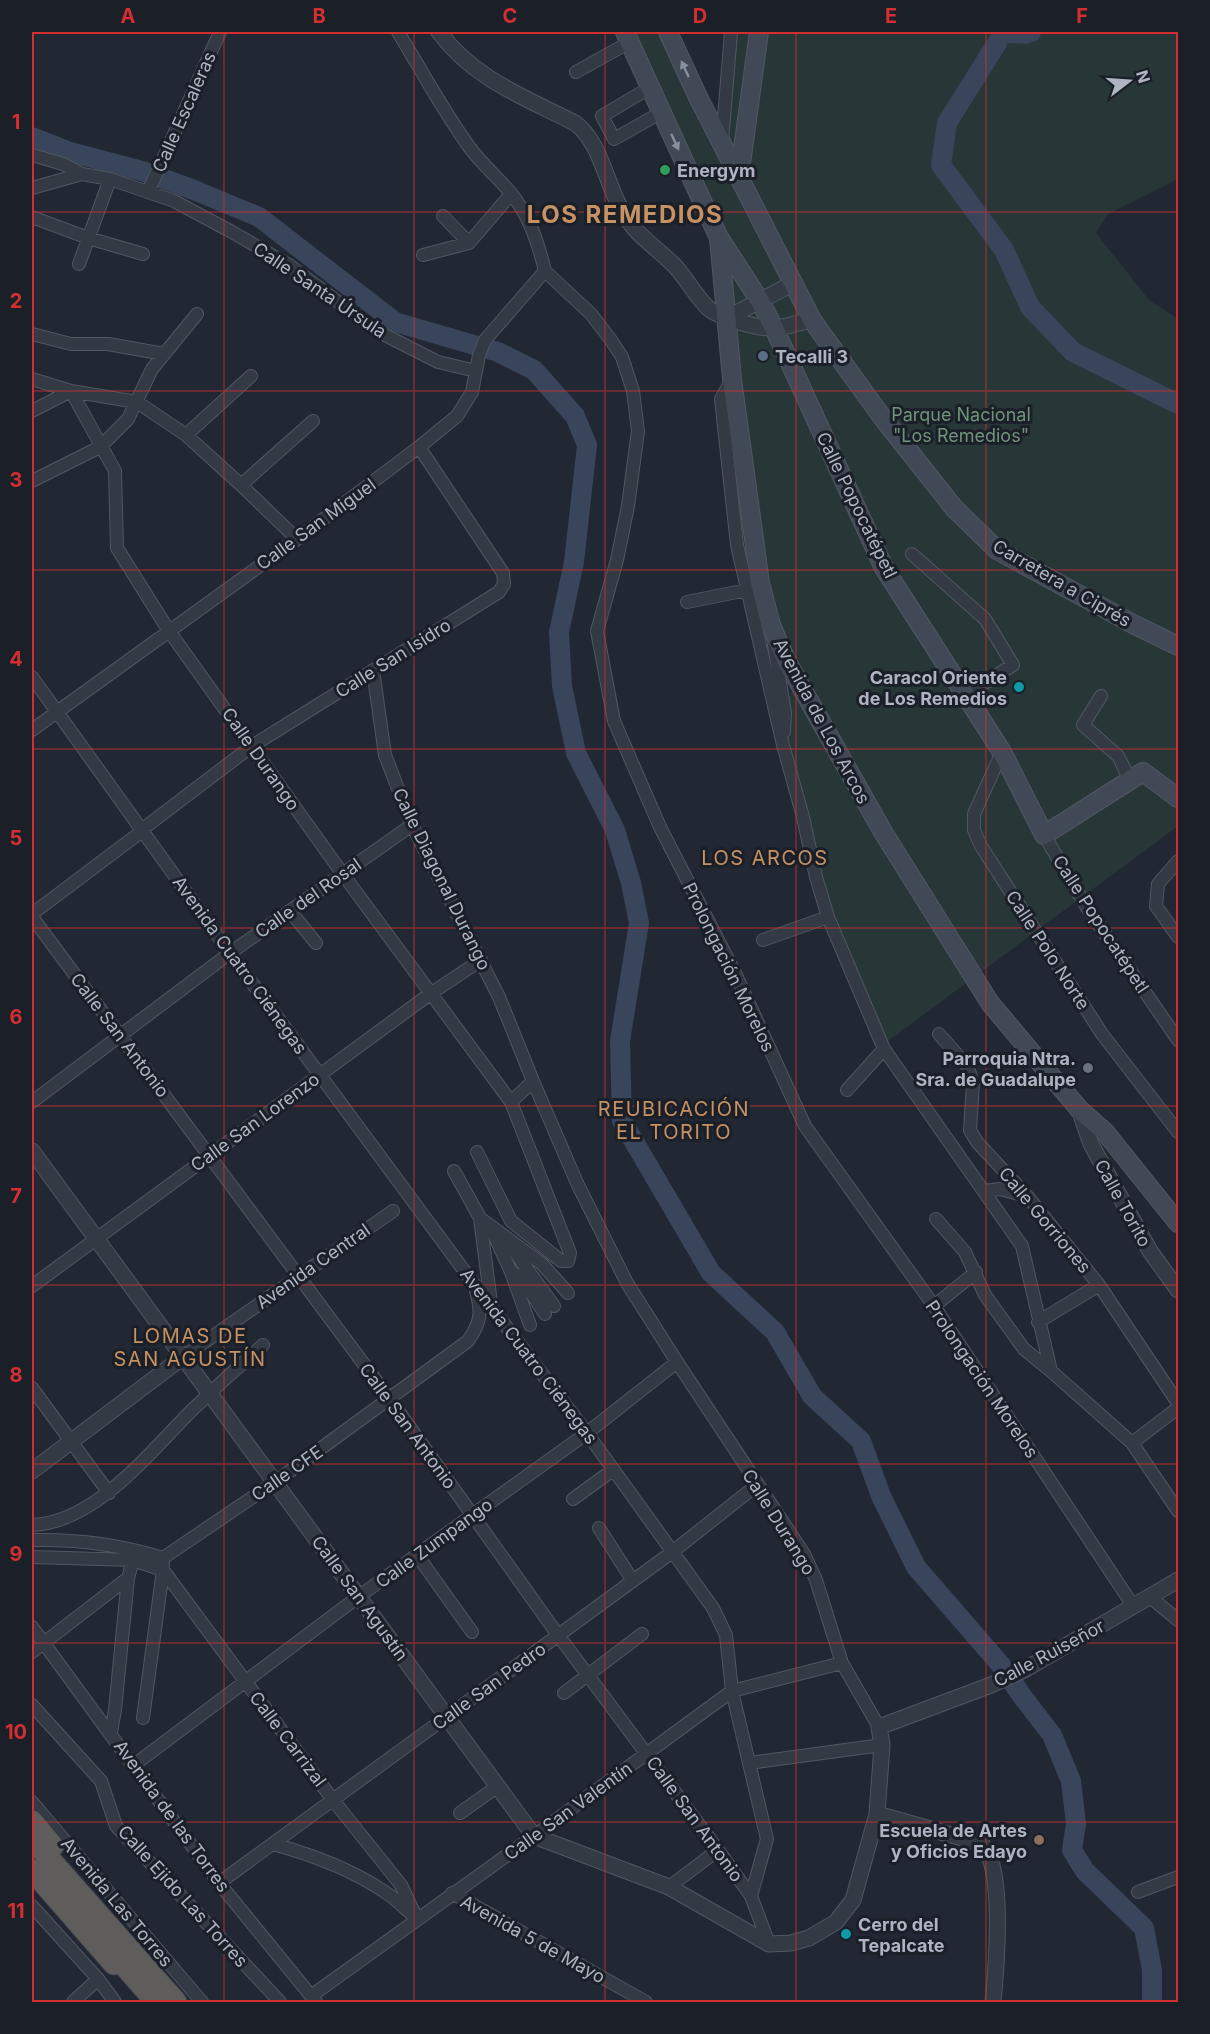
<svg xmlns="http://www.w3.org/2000/svg" width="1210" height="2034" viewBox="0 0 1210 2034" font-family="Inter,sans-serif">
  <style>
    .green { fill: #273738 }
    .water { fill: #38455b }
    .lines { fill: none; stroke-linecap: round; stroke-linejoin: round }
    .river { stroke: #38455b; stroke-width: 20 }
    .minor-casing { stroke: #515762; stroke-width: 14 }
    .tertiary-casing { stroke: #515762; stroke-width: 17 }
    .secondary-casing { stroke: #515762; stroke-width: 20 }
    .trunk-casing { stroke: #3f444e; stroke-width: 23 }
    .minor { stroke: #343a44; stroke-width: 12 }
    .tertiary { stroke: #343a44; stroke-width: 15 }
    .secondary { stroke: #424956; stroke-width: 18 }
    .trunk { stroke: #5e5d5b; stroke-width: 21 }
    .oneway { fill: #888f9c }
    .grid { fill: none; stroke: #d42f30; stroke-width: 1.5; stroke-opacity: 0.55 }
    .leisure-dot { fill: #2e9e5b; stroke: #1a1f28; stroke-width: 2 }
    .service-dot { fill: #5c6f8a; stroke: #1a1f28; stroke-width: 2 }
    .culture-dot { fill: #0f9aa8; stroke: #1a1f28; stroke-width: 2 }
    .worship-dot { fill: #6b7280; stroke: #1a1f28; stroke-width: 2 }
    .education-dot { fill: #8d6e63; stroke: #1a1f28; stroke-width: 2 }
    .labels { text-anchor: middle; dominant-baseline: central; stroke-width: 6; stroke-linejoin: round; paint-order: stroke }
    .street-label { font-size: 18px; fill: #aeb4c1; stroke: #1a1f28 }
    .poi-label { font-size: 18px; font-weight: bold; fill: #aeb4c1; stroke: #1a1f28; text-anchor: start }
    .park-label { font-size: 18px; fill: #70947a; stroke: #1a1f28 }
    .neighbourhood-label { font-size: 20px; letter-spacing: 1.5px; fill: #c69264; stroke: #1a1f28 }
    .district-label { font-size: 24px; font-weight: bold; letter-spacing: 1.5px; fill: #c69264; stroke: #1a1f28 }
    .neatline { fill: none; stroke: #d42f30; stroke-width: 2 }
    .grid-label { font-size: 20px; text-anchor: middle; font-weight: bold; fill: #d42f30 }
  </style>
  <rect width="100%" height="100%" fill="#212833"/>
  <!-- green -->
  <path class="green" d="M631,32H663L723,157L735,32H1178V179L1108,214L1096,233L1149,300L1178,319V826L884,1044L805,842L779,718L798,678L759,562L729,283L730,240Z"/>
  <!-- water -->
  <path class="water" d="M989,32H1042L1038,40L1027,44L992,42Z"/>
  <g class="lines">
    <!-- river -->
    <path class="river" d="M997,43L947,123L941,165L1004,250L1030,307L1073,352L1178,404
      M32,137L70,152L142,171L194,190L259,217L395,322L498,352L534,370L575,416L587,445L574,562L559,632L562,686L576,753L615,830L631,883L639,923L620,1041L622,1121L711,1273L775,1332L812,1396L861,1441L881,1496L916,1567L1000,1664L1022,1696L1052,1735L1071,1781L1076,1824L1072,1850L1085,1871L1144,1928L1152,1970V2002"/>
    <!-- minor casing -->
    <g class="minor-casing">
      <path id="minor" d="M398,32C422,71 443,111 470,148C482,164 497,177 510,192C529,215 538,242 545,271
        M576,72L630,42
        M651,87L602,116L614,139L662,112
        M722,142L731,32
        M32,155L63,164L82,174L110,179L174,201L232,232L289,265L377,331L438,362L476,371
        M32,188L82,174
        M148,192L220,32
        M443,216L469,243
        M32,217L88,238L143,254
        M423,255L469,243L511,194
        M79,264L110,179
        M545,271L591,314L611,340L622,357L633,391L638,431L628,506L617,560L597,631L614,721L660,827L735,973L805,1126L934,1306L1134,1607
        M32,334L71,344H108L164,354
        M32,379L71,391L137,402L186,435L241,485L297,539
        M732,379L721,399L737,545L783,745L803,817L816,877L828,917L884,1049L1022,1246L1051,1371L1132,1443L1178,1511
        M71,391L115,471L117,548L169,631L342,873L511,1102L570,1253L568,1261H561L511,1221L477,1152
        M32,411L71,391
        M186,435L251,376
        M32,481L100,447L128,419L152,369L197,314
        M241,485L313,421
        M912,554L985,619L1013,665L966,695
        M687,602L747,590
        M774,645L785,713L784,732
        M373,670L385,755L412,825L499,997L533,1081L577,1183L627,1283L677,1362L804,1554L816,1580L842,1663L879,1727
        M32,677L230,953L474,1284L587,1433L713,1608L726,1635L732,1691L767,1839L751,1896
        M1101,696L1083,725L1118,756L1130,780
        M32,730L297,539L419,447L457,416L472,392L479,355L485,340L545,271
        M1002,752L974,814V830L981,846L1102,1034L1178,1132
        M148,825L252,746L499,592L504,584L503,573L419,447
        M1044,835L1086,906L1178,1040
        M1178,861L1158,884L1156,906L1178,937
        M290,911L316,943
        M32,914L141,832
        M32,917L389,1398L558,1635L718,1850L751,1896L769,1944
        M763,940L828,917
        M939,1034L968,1067L973,1083L970,1130L977,1142L1028,1197L1099,1285L1178,1403
        M847,1090L884,1049
        M32,1102L230,953L412,825
        M511,1102L533,1081
        M454,1171L480,1218L491,1303
        M984,1191L1000,1189L1027,1196
        M480,1218L542,1264L568,1293
        M936,1219L965,1252L985,1295L1024,1349L1051,1371
        M490,1226L511,1272L530,1325
        M509,1244L554,1306
        M512,1273L520,1276L545,1314
        M32,1286L430,994L481,960
        M934,1306L976,1272
        M1038,1322L1099,1285
        M183,1357L393,1211
        M32,1388L109,1493
        M1132,1443L1178,1408
        M573,1499L613,1470
        M32,1525C95,1523 150,1452 192,1410C215,1388 239,1366 263,1345
        M599,1528L633,1581
        M32,1540C78,1539 119,1544 163,1558
        M417,1555L472,1632
        M32,1557L133,1560L163,1570L143,1718
        M163,1558V1570L333,1800L401,1885L417,1919
        M163,1558L275,1482L468,1341C481,1322 482,1313 476,1291
        M1150,1597L1178,1620
        M32,1627L219,1883L316,2002
        M32,1652L128,1578
        M564,1693L642,1634
        M32,1705L101,1781L116,1826L280,2002
        M111,1732L115,1710L128,1578L133,1560
        M749,1763L882,1745
        M134,1765L358,1597L587,1433L677,1362
        M32,1802L202,2002
        M460,1813L498,1786
        M273,1844C313,1855 351,1869 385,1892C395,1898 404,1908 414,1916
        M219,1883L671,1553L757,1485
        M669,1887L718,1850
        M1138,1892L1178,1877
        M452,1893L646,2002
        M32,1906L98,1979L115,2002
        M311,1996L534,1836L732,1691L842,1663
        M73,2002L98,1979"/>
    </g>
    <!-- tertiary casing -->
    <g class="tertiary-casing">
      <path id="tertiary" d="M439,32C474,79 524,97 575,123C599,141 605,177 618,203C631,232 651,243 673,264C686,277 694,294 707,307C718,318 759,329 776,328C787,327 800,322 812,320
        M725,319L792,284
        M1079,1109L1091,1144L1150,1251L1178,1290
        M32,1151L534,1836L669,1887L769,1944L791,1943L809,1938L836,1922L853,1900L877,1814L882,1745L879,1727L991,1685L1026,1669L1178,1580
        M32,1471L183,1357
        M877,1814L980,1843C1006,1860 996,1972 993,2002"/>
    </g>
    <!-- secondary casing -->
    <g class="secondary-casing">
      <path id="secondary" d="M625,32L719,238L732,379L760,583L771,625L786,660L883,832L990,1003L1079,1109L1105,1132L1178,1223
        M668,32L698,97L812,320L882,417L954,508L997,550L1133,624L1178,646
        M739,178L759,32
        M720,239L760,301L774,328L884,568L1002,752L1044,835L1143,772L1178,798"/>
    </g>
    <!-- trunk casing -->
    <g class="trunk-casing">
      <path id="trunk" d="M32,1821L53,1846
        M32,1839L176,2002
        M32,1870L114,1964
        M109,1948L156,2002"/>
    </g>
    <!-- minor -->
    <use href="#minor" class="minor"/>
    <!-- tertiary -->
    <use href="#tertiary" class="tertiary"/>
    <!-- secondary -->
    <use href="#secondary" class="secondary"/>
    <!-- trunk -->
    <use href="#trunk" class="trunk"/>
  </g>
  <!-- one-way arrows -->
  <defs><path id="oneway-solid" d="M-6-.8H1V-3.2L6.5 0L1 3.2V.8H-6Z" transform="scale(1.5)"/></defs>
  <g class="oneway">
    <use href="#oneway-solid" transform="translate(685 69) rotate(-115)"/>
    <use href="#oneway-solid" transform="translate(675 142) rotate(65)"/>
  </g>
  <!-- grid -->
  <path class="grid" d="M224,32V2002M414,32V2002M605,32V2002M796,32V2002M986,32V2002M32,212H1178M32,391H1178M32,570H1178M32,749H1178M32,928H1178M32,1106H1178M32,1285H1178M32,1464H1178M32,1643H1178M32,1822H1178"/>
  <!-- markers -->
  <circle class="leisure-dot" cx="665" cy="170" r="6"/>
  <circle class="service-dot" cx="763" cy="356" r="6"/>
  <g class="culture-dot">
    <circle cx="1019" cy="687" r="6"/>
    <circle cx="846" cy="1934" r="6"/>
  </g>
  <circle class="worship-dot" cx="1088" cy="1068" r="6"/>
  <circle class="education-dot" cx="1039" cy="1840" r="6"/>
  <g class="labels">
    <!-- street labels -->
    <g class="street-label">
      <text transform="translate(184 112) rotate(-66)">Calle Escaleras</text>
      <text transform="translate(320 290) rotate(34)">Calle Santa Úrsula</text>
      <text transform="translate(857 505) rotate(64)">Calle Popocatépetl</text>
      <text transform="translate(316 524) rotate(-36)">Calle San Miguel</text>
      <text transform="translate(1062 583) rotate(30)">Carretera a Ciprés</text>
      <text transform="translate(393 658) rotate(-32)">Calle San Isidro</text>
      <text transform="translate(822 721) rotate(62)">Avenida de Los Arcos</text>
      <text transform="translate(261 759) rotate(55)">Calle Durango</text>
      <text transform="translate(442 879) rotate(64)">Calle Diagonal Durango</text>
      <text transform="translate(308 898) rotate(-35)">Calle del Rosal</text>
      <text transform="translate(1101 924) rotate(57)">Calle Popocatépetl</text>
      <text transform="translate(1048 950) rotate(57)">Calle Polo Norte</text>
      <text transform="translate(240 965) rotate(54)">Avenida Cuatro Ciénegas</text>
      <text transform="translate(729 967) rotate(64)">Prolongación Morelos</text>
      <text transform="translate(120 1035) rotate(53)">Calle San Antonio</text>
      <text transform="translate(255 1122) rotate(-36)">Calle San Lorenzo</text>
      <text transform="translate(1123 1203) rotate(61)">Calle Torito</text>
      <text transform="translate(1045 1220) rotate(50)">Calle Gorriones</text>
      <text transform="translate(313 1266) rotate(-35)">Avenida Central</text>
      <text transform="translate(529 1356) rotate(53)">Avenida Cuatro Ciénegas</text>
      <text transform="translate(982 1379) rotate(56)">Prolongación Morelos</text>
      <text transform="translate(408 1426) rotate(54)">Calle San Antonio</text>
      <text transform="translate(287 1473) rotate(-35)">Calle CFE</text>
      <text transform="translate(779 1522) rotate(58)">Calle Durango</text>
      <text transform="translate(434 1543) rotate(-36)">Calle Zumpango</text>
      <text transform="translate(360 1598) rotate(54)">Calle San Agustín</text>
      <text transform="translate(1049 1653) rotate(-28)">Calle Ruiseñor</text>
      <text transform="translate(489 1686) rotate(-36)">Calle San Pedro</text>
      <text transform="translate(288 1739) rotate(53)">Calle Carrizal</text>
      <text transform="translate(568 1811) rotate(-36)">Calle San Valentín</text>
      <text transform="translate(172 1816) rotate(54)">Avenida de las Torres</text>
      <text transform="translate(695 1819) rotate(54)">Calle San Antonio</text>
      <text transform="translate(183 1896) rotate(48)">Calle Ejido Las Torres</text>
      <text transform="translate(117 1902) rotate(50)">Avenida Las Torres</text>
      <text transform="translate(533 1939) rotate(29)">Avenida 5 de Mayo</text>
    </g>
    <!-- poi labels -->
    <g class="poi-label">
      <text x="677" y="170">Energym</text>
      <text x="775" y="356">Tecalli 3</text>
      <text x="1007" y="677" text-anchor="end">Caracol Oriente<tspan x="1007" dy="21">de Los Remedios</tspan></text>
      <text x="1076" y="1058" text-anchor="end">Parroquia Ntra.<tspan x="1076" dy="21">Sra. de Guadalupe</tspan></text>
      <text x="1027" y="1830" text-anchor="end">Escuela de Artes<tspan x="1027" dy="21">y Oficios Edayo</tspan></text>
      <text x="858" y="1924">Cerro del<tspan x="858" dy="21">Tepalcate</tspan></text>
    </g>
    <!-- park labels -->
    <g class="park-label">
      <text x="961" y="414">Parque Nacional<tspan x="961" dy="21">"Los Remedios"</tspan></text>
    </g>
    <!-- neighbourhood labels -->
    <g class="neighbourhood-label">
      <text x="765" y="858">LOS ARCOS</text>
      <text x="674" y="1109">REUBICACIÓN<tspan x="674" dy="23">EL TORITO</tspan></text>
      <text x="190" y="1336">LOMAS DE<tspan x="190" dy="23">SAN AGUSTÍN</tspan></text>
    </g>
    <!-- district labels -->
    <g class="district-label">
      <text x="625" y="214">LOS REMEDIOS</text>
    </g>
  </g>
  <!-- border -->
  <rect width="1210" height="2034" fill="none" stroke="#1a1f28" stroke-width="66"/>
  <!-- north arrow -->
  <g transform="translate(1129 81) rotate(73)" stroke="#1a1f28" stroke-width="4.5" paint-order="stroke">
  <path d="M0-4.5L10 22L0 15L-10 22Z" fill="#aeb4c1"/>
  <text y="-9" font-size="16" font-weight="bold" text-anchor="middle" fill="#aeb4c1">N</text>
  </g>
  <rect x="33" y="33" width="1144" height="1968" class="neatline"/>
  <g class="grid-label">
    <text x="128" y="23">A</text>
    <text x="319" y="23">B</text>
    <text x="510" y="23">C</text>
    <text x="700" y="23">D</text>
    <text x="891" y="23">E</text>
    <text x="1082" y="23">F</text>
    <text x="16" y="129">1</text>
    <text x="16" y="308">2</text>
    <text x="16" y="487">3</text>
    <text x="16" y="666">4</text>
    <text x="16" y="845">5</text>
    <text x="16" y="1024">6</text>
    <text x="16" y="1203">7</text>
    <text x="16" y="1382">8</text>
    <text x="16" y="1561">9</text>
    <text x="16" y="1739">10</text>
    <text x="16" y="1918">11</text>
  </g>
</svg>
